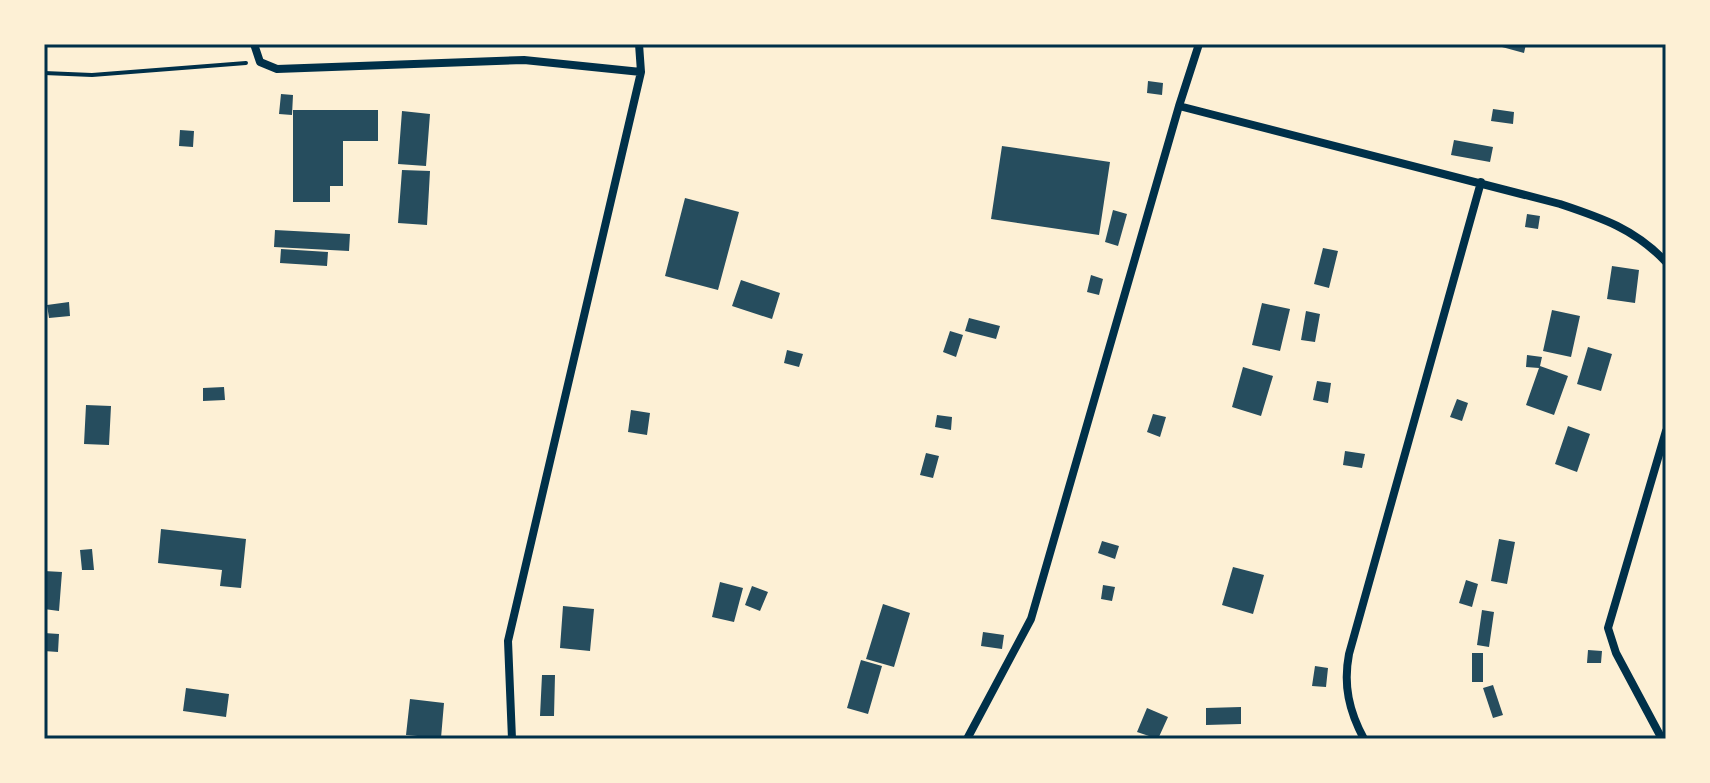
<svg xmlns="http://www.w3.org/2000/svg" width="1710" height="783" viewBox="0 0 1710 783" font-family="'Asap Condensed',sans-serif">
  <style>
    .building { fill: #264d5e }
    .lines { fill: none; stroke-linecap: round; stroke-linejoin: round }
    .path { stroke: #003049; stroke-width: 4 }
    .minor { stroke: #003049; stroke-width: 8 }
    .neatline { fill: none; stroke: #003049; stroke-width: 3 }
  </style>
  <rect width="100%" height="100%" fill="#fdf0d5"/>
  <!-- building -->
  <path class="building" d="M1491,44H1526L1524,53Z
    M1148,81L1163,83L1162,95L1147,93Z
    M281,94L293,95L292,115L279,114Z
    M1493,109L1514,112L1513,124L1491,121Z
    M293,110H378V141H343V186H330V202H293Z
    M402,111L430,114L426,166L398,164Z
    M180,130L194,131L193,147L179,146Z
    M1454,140L1493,147L1490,162L1451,155Z
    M1002,146L1110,162L1099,235L991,219Z
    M402,170L430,171L427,225L398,223Z
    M685,198L739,212L718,290L665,276Z
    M1113,210L1127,214L1118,246L1105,242Z
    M1527,214L1540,216L1538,229L1525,227Z
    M275,230L350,234L349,251L274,247Z
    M1323,248L1338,251L1329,288L1314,284Z
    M281,249L328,252L327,266L280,263Z
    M1612,266L1639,270L1635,303L1607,299Z
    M1091,275L1103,279L1099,295L1087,292Z
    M741,280L780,293L772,319L732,306Z
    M69,302L70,316L49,318L47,305Z
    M1262,303L1290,309L1280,351L1252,345Z
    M1552,310L1580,316L1571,357L1543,351Z
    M1306,311L1320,314L1315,342L1301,340Z
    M969,318L1000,326L996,339L965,331Z
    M950,331L963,335L956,357L943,352Z
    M1588,347L1612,354L1601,391L1577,384Z
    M787,350L803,354L799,367L784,363Z
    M1527,355L1542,357L1540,366L1568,376L1554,415L1526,405L1539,368L1526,367Z
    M1243,367L1273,376L1261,416L1232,407Z
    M1317,381L1331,383L1328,403L1313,400Z
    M224,387L225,400L203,401V388Z
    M1457,399L1468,403L1462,421L1450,417Z
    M86,405L111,406L109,445L84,444Z
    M631,410L650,413L647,435L628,432Z
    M1153,414L1166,417L1160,437L1147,432Z
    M937,415L952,417L951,430L935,427Z
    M1568,426L1590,434L1577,472L1555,464Z
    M1345,451L1365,454L1362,468L1343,465Z
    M926,453L939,456L933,478L920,475Z
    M161,529L246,539L241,588L220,586L222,570L158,563Z
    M1499,539L1515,542L1507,584L1491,581Z
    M1102,541L1119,546L1115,559L1098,553Z
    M92,549L94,570H82L80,550Z
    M1233,567L1264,575L1253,614L1222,605Z
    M44,571L62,572L59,611L44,609Z
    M1466,580L1478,584L1472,607L1459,603Z
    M720,582L743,588L734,622L712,617Z
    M1103,585L1115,587L1112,601L1101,599Z
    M752,586L768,592L760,611L745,605Z
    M883,604L910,613L894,667L866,659Z
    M563,606L594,609L590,651L560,648Z
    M1482,610L1494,612L1489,647L1477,645Z
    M983,632L1004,635L1002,649L981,646Z
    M44,633L59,634L58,652L44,651Z
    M1588,650L1602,651L1601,663H1587Z
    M1472,653H1483V682H1472Z
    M861,660L882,666L868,714L847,708Z
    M1315,666L1328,668L1326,687L1312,686Z
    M542,675H555L554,716H540Z
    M1493,685L1503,715L1493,718L1483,688Z
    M186,688L229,694L226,717L183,711Z
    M410,699L444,703L441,738L406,735Z
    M1241,707V724L1206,725V708Z
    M1147,708L1168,717L1158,739L1137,732Z"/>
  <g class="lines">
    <!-- path -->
    <path class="path" d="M44,73L92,75L246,63"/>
    <!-- minor -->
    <path class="minor" d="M254,44L260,62L277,69L524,60L641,72
      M1179,106L1560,204C1602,218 1635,229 1666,262
      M512,739L508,641L641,72L639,44
      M967,739L1031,619L1179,106L1199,44
      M1364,739C1349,711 1343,685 1349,654L1481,182
      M1662,739L1616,653L1608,628L1666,431"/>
  </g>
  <!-- border -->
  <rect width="1710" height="783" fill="none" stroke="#fdf0d5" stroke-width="92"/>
  <rect x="46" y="46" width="1618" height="691" class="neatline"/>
</svg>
